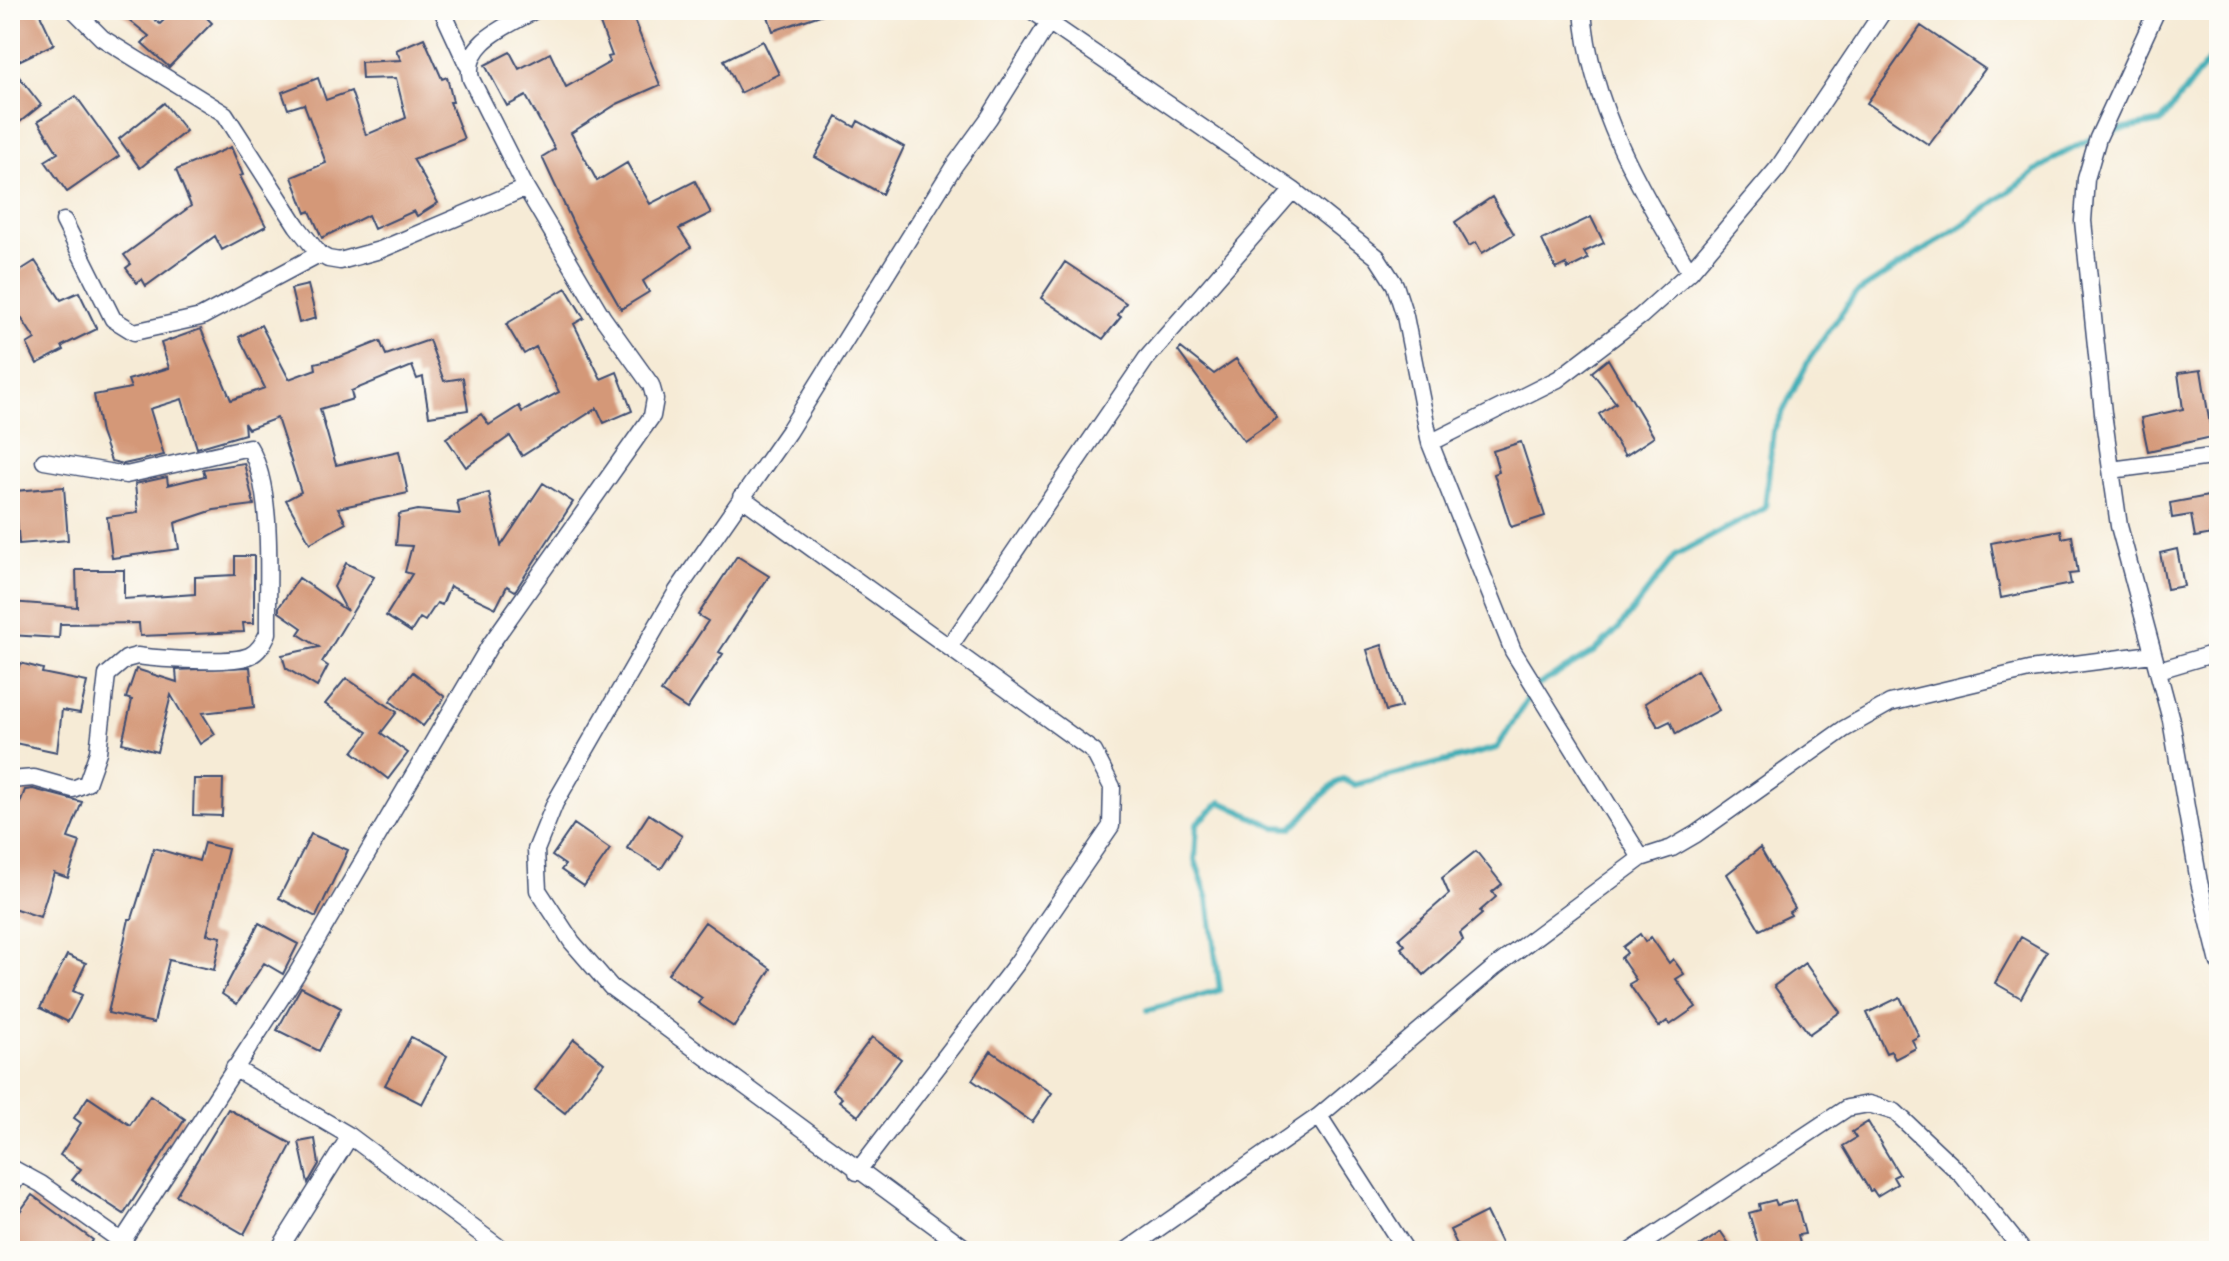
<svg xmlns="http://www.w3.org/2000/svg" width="2229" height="1261" viewBox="0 0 2229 1261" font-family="Sriracha,sans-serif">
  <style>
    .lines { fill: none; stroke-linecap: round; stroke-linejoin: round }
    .stream { stroke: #3bacb5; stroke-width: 6 }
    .building { fill: #d49878 }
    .street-casing { stroke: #3c4b70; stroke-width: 19 }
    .street { stroke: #fff; stroke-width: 16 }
  </style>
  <rect width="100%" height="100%" fill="#fdfcf7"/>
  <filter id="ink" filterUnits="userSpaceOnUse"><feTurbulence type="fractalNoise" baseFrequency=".0125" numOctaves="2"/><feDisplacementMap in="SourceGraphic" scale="16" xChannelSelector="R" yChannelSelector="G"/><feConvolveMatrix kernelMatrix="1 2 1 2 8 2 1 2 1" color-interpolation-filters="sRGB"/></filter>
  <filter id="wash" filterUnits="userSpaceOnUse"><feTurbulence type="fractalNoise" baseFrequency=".006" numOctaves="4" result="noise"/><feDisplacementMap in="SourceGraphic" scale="32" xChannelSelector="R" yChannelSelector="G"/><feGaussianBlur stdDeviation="1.8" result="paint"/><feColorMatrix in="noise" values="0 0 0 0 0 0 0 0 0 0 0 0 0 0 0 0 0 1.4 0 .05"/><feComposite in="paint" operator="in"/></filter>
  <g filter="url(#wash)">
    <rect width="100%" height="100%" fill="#f6ebd6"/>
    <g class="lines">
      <!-- stream -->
      <path class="stream" d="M2104,133L2161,122L2219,47
        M1148,1010L1220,990L1208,899L1195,860L1197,823L1221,802L1275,827L1292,828C1306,815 1329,785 1343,779L1355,785L1497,748L1535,687L1594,652L1619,628L1676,555L1765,508L1773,431L1810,358L1855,294L1969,221L2054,158L2093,138"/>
    </g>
    <g id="blocks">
      <!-- building -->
      <path class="building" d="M10,10H38L54,44L10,65L41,105L10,130Z
        M117,10H143L160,24L174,10H199L212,23L169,67L142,43L149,36Z
        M595,10H630L660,85L617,104L571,133L597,181L627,163L650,204L695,181L711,213L679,229L691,247L643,281L649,292L621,309L577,232L542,157L555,149L526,96L507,106L485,65L510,52L519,69L550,53L566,87L610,62L608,57L612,56Z
        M766,10H825L826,13L773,31Z
        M1921,26L1985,69L1929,145L1867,103Z
        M424,38L442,79L447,77L453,102H450L464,139L413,159L438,203L417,216L414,211L374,229L368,215L322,238L310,211L306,213L292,177L326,163L304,104L288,109L282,92L318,78L326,100L351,91L366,135L406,118L396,78L362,79L361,62L401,60L396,50Z
        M763,41L779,74L740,93L724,60Z
        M76,96L119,156L67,192L45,161L58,153L38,121Z
        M164,103L186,131L140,168L119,139Z
        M837,117L855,127L858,121L904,147L882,194L815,157Z
        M231,147L243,175L240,176L266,226L222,250L215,236L146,286L142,279L137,283L126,268L131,264L124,255L191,206L176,170Z
        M1492,197L1514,234L1482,253L1476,242L1469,246L1455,222Z
        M1591,217L1604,243L1584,252L1588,259L1568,269L1566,264L1556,269L1542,240Z
        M35,261L61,300L79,292L97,329L62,346L64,350L37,364L27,344L35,339L10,301V277Z
        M1065,262L1126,303L1118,315L1121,317L1103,339L1041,298Z
        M308,285L316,318L299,323L291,289Z
        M566,288L584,318L574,324L601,379L617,372L632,411L604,423L597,408L522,456L510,436L466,467L446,438L481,414L489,425L519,406L522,412L559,392L536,347L524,354L506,324Z
        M261,325L289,379L316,369L315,363L340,357L380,341L386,355L429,340L444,381L463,378L468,410L429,416L423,377L417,379L412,366L351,391L353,399L320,409L336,465L399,451L408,493L338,508L346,523L310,543L286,500L301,492L277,418L248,429L244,423L245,434L197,448L182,399L150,409L164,455L124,464L111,461L101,433L94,395L131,388L128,380L169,368L161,343L201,329L231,400L265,388L239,337Z
        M1181,348L1214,374L1236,359L1277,418L1244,441L1178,351Z
        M1608,359L1654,437L1625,456L1599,414L1616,403L1592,372Z
        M2201,370L2212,437L2148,451L2141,418L2183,409L2178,373Z
        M1521,442L1545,516L1511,527L1494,474L1499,472L1493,451Z
        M244,463L254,505L214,510L175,523L179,549L112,558L107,517L138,513L135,484L167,477L168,485L205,476L203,469Z
        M543,483L573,502L515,591L507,586L496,608L450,586L442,605L437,603L425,621L420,618L411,632L386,616L412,574L405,572L412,546L396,545L399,514L418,510L460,514L457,501L489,493L501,546Z
        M64,487L68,540L19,544L15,491Z
        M2219,494V533L2195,537L2191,515L2172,518L2170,503Z
        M2061,530L2062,538L2072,536L2078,573L2069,574L2071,584L2001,598L1991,543Z
        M2177,549L2184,586L2167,589L2160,553Z
        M235,556H254V623H243L244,632L140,636L139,623L60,624L59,638L10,635V602L77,607L76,570H124V599L195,594V577L235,575Z
        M737,556L769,576L719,652L723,654L687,709L661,692L708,621L698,615Z
        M346,563L374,577L322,662L328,666L317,687L286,668L282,655L319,647L298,634L302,628L279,612V607L299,578L347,611L334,587Z
        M1382,645L1401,707L1386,711L1367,650Z
        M20,663L43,669L42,673L87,682L80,713L62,710L57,752L10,742V701Z
        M250,667L254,707L202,713L215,734L200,744L171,695L157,752L122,743L132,700L126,698L136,669L177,682L176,670Z
        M1697,670L1719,710L1676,734L1670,721L1658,727L1645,703Z
        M413,672L445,697L423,726L390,701Z
        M346,678L397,712L381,733L408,753L388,779L353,752L368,732L325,704Z
        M194,779H223L222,816L193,815Z
        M33,789L82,802L68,838L80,842L68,878L54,873L40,917L10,907V829L25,790Z
        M649,814L682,836L661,869L627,848Z
        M574,824L610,849L584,886L561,870L565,865L552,856Z
        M311,834L348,850L316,917L279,898Z
        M204,843L228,849L207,934L221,937L214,970L169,960L154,1023L108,1013L129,919H132L154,848L199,861Z
        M1760,848L1795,908L1789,912L1791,915L1760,930L1727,874Z
        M1476,851L1502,884L1492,892L1496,897L1480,911L1482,914L1460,933L1463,940L1424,975L1401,948L1405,945L1399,938L1449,894L1442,878Z
        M705,922L771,969L734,1027L698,1003L702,998L668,974Z
        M259,923L298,944L283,974L264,963L237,1004L222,994Z
        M1640,934L1645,942L1651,937L1669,963L1673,959L1684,974L1676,979L1696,1007L1670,1025L1667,1021L1659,1027L1629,984L1636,980L1621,958L1627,953L1623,947Z
        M2021,937L2047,952L2021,998L1995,983Z
        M67,955L86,963L73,991L82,995L68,1022L40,1008Z
        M1805,963L1840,1012L1809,1034L1774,986Z
        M301,987L341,1008L319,1051L277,1030Z
        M1900,997L1919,1036L1912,1040L1916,1048L1895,1059L1891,1051L1886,1053L1867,1013Z
        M411,1037L447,1056L422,1104L385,1085Z
        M872,1037L901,1059L858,1116L839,1101L842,1098L832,1090Z
        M574,1039L604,1063L565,1113L535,1090Z
        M991,1051L1052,1093L1032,1122L972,1080Z
        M150,1095L185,1119L124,1214L72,1180L81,1169L60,1155L81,1123L74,1118L88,1097L130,1125Z
        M228,1109L292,1144L244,1234L176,1195Z
        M1868,1122L1899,1174L1893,1177L1897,1184L1877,1196L1873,1190L1870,1191L1843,1146L1856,1138L1852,1132Z
        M315,1139L319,1164L308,1183L299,1142Z
        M32,1195L93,1240L86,1251H10V1225Z
        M1775,1200L1777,1205L1796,1200L1805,1234L1798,1235L1802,1251H1760L1749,1213L1760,1210L1759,1204Z
        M1486,1212L1505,1251H1460L1450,1230Z
        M1721,1232L1734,1251H1693Z"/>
    </g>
  </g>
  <g filter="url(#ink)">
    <use href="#blocks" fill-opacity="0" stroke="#3c4b70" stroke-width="2"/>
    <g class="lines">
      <!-- street casing -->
      <g class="street-casing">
        <path id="street" d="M74,10L102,38L225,114L297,226L319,254L328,259L340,261L380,250L526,188
          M442,10L467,64
          M1031,10L1293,190L1377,257L1395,285L1405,316L1430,443L1513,651L1641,858
          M1583,10C1589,103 1642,194 1690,272
          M2157,10L2098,138L2086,179L2083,221L2103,413L2119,526L2171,720L2199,882L2219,963
          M64,221L113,319L134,332L201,317L319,254
          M1430,443L1558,379L1641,316L1690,272L1778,168L1884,10
          M2111,470L2219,456
          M741,497L1094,752L1112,787L1111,826L1017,963L857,1172
          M950,646L1146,359L1293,190
          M2159,670L2219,652
          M10,780L34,778L73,789L87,783L98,752L107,675L126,659L137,656C159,659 230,664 249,656C259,652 264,642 268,633C267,583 275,489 249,447L126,475L44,461
          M234,1068L350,1136L504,1251
          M1319,1116L1406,1251
          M10,1167L41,1184L121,1241
          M10,1189L20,1173
          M116,1251L296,975L490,645L652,416L655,399L651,385L603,318L526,188L471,79C462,42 508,26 535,10
          M278,1251L350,1136
          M969,1251L611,987L572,942L538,890L536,850L555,803L677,591L788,432L954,166L989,118L1049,22
          M1126,1251L1319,1116L1495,967L1641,858L1672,848L1696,834L1844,729L1890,703L2029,670L2152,654
          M1631,1251L1847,1108L1869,1104L1895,1112L1963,1176L2023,1251"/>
      </g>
      <!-- street -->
      <use href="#street" class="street"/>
    </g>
  </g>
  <!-- margin -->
  <rect width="2229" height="1261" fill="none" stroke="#fdfcf7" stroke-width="40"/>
</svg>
